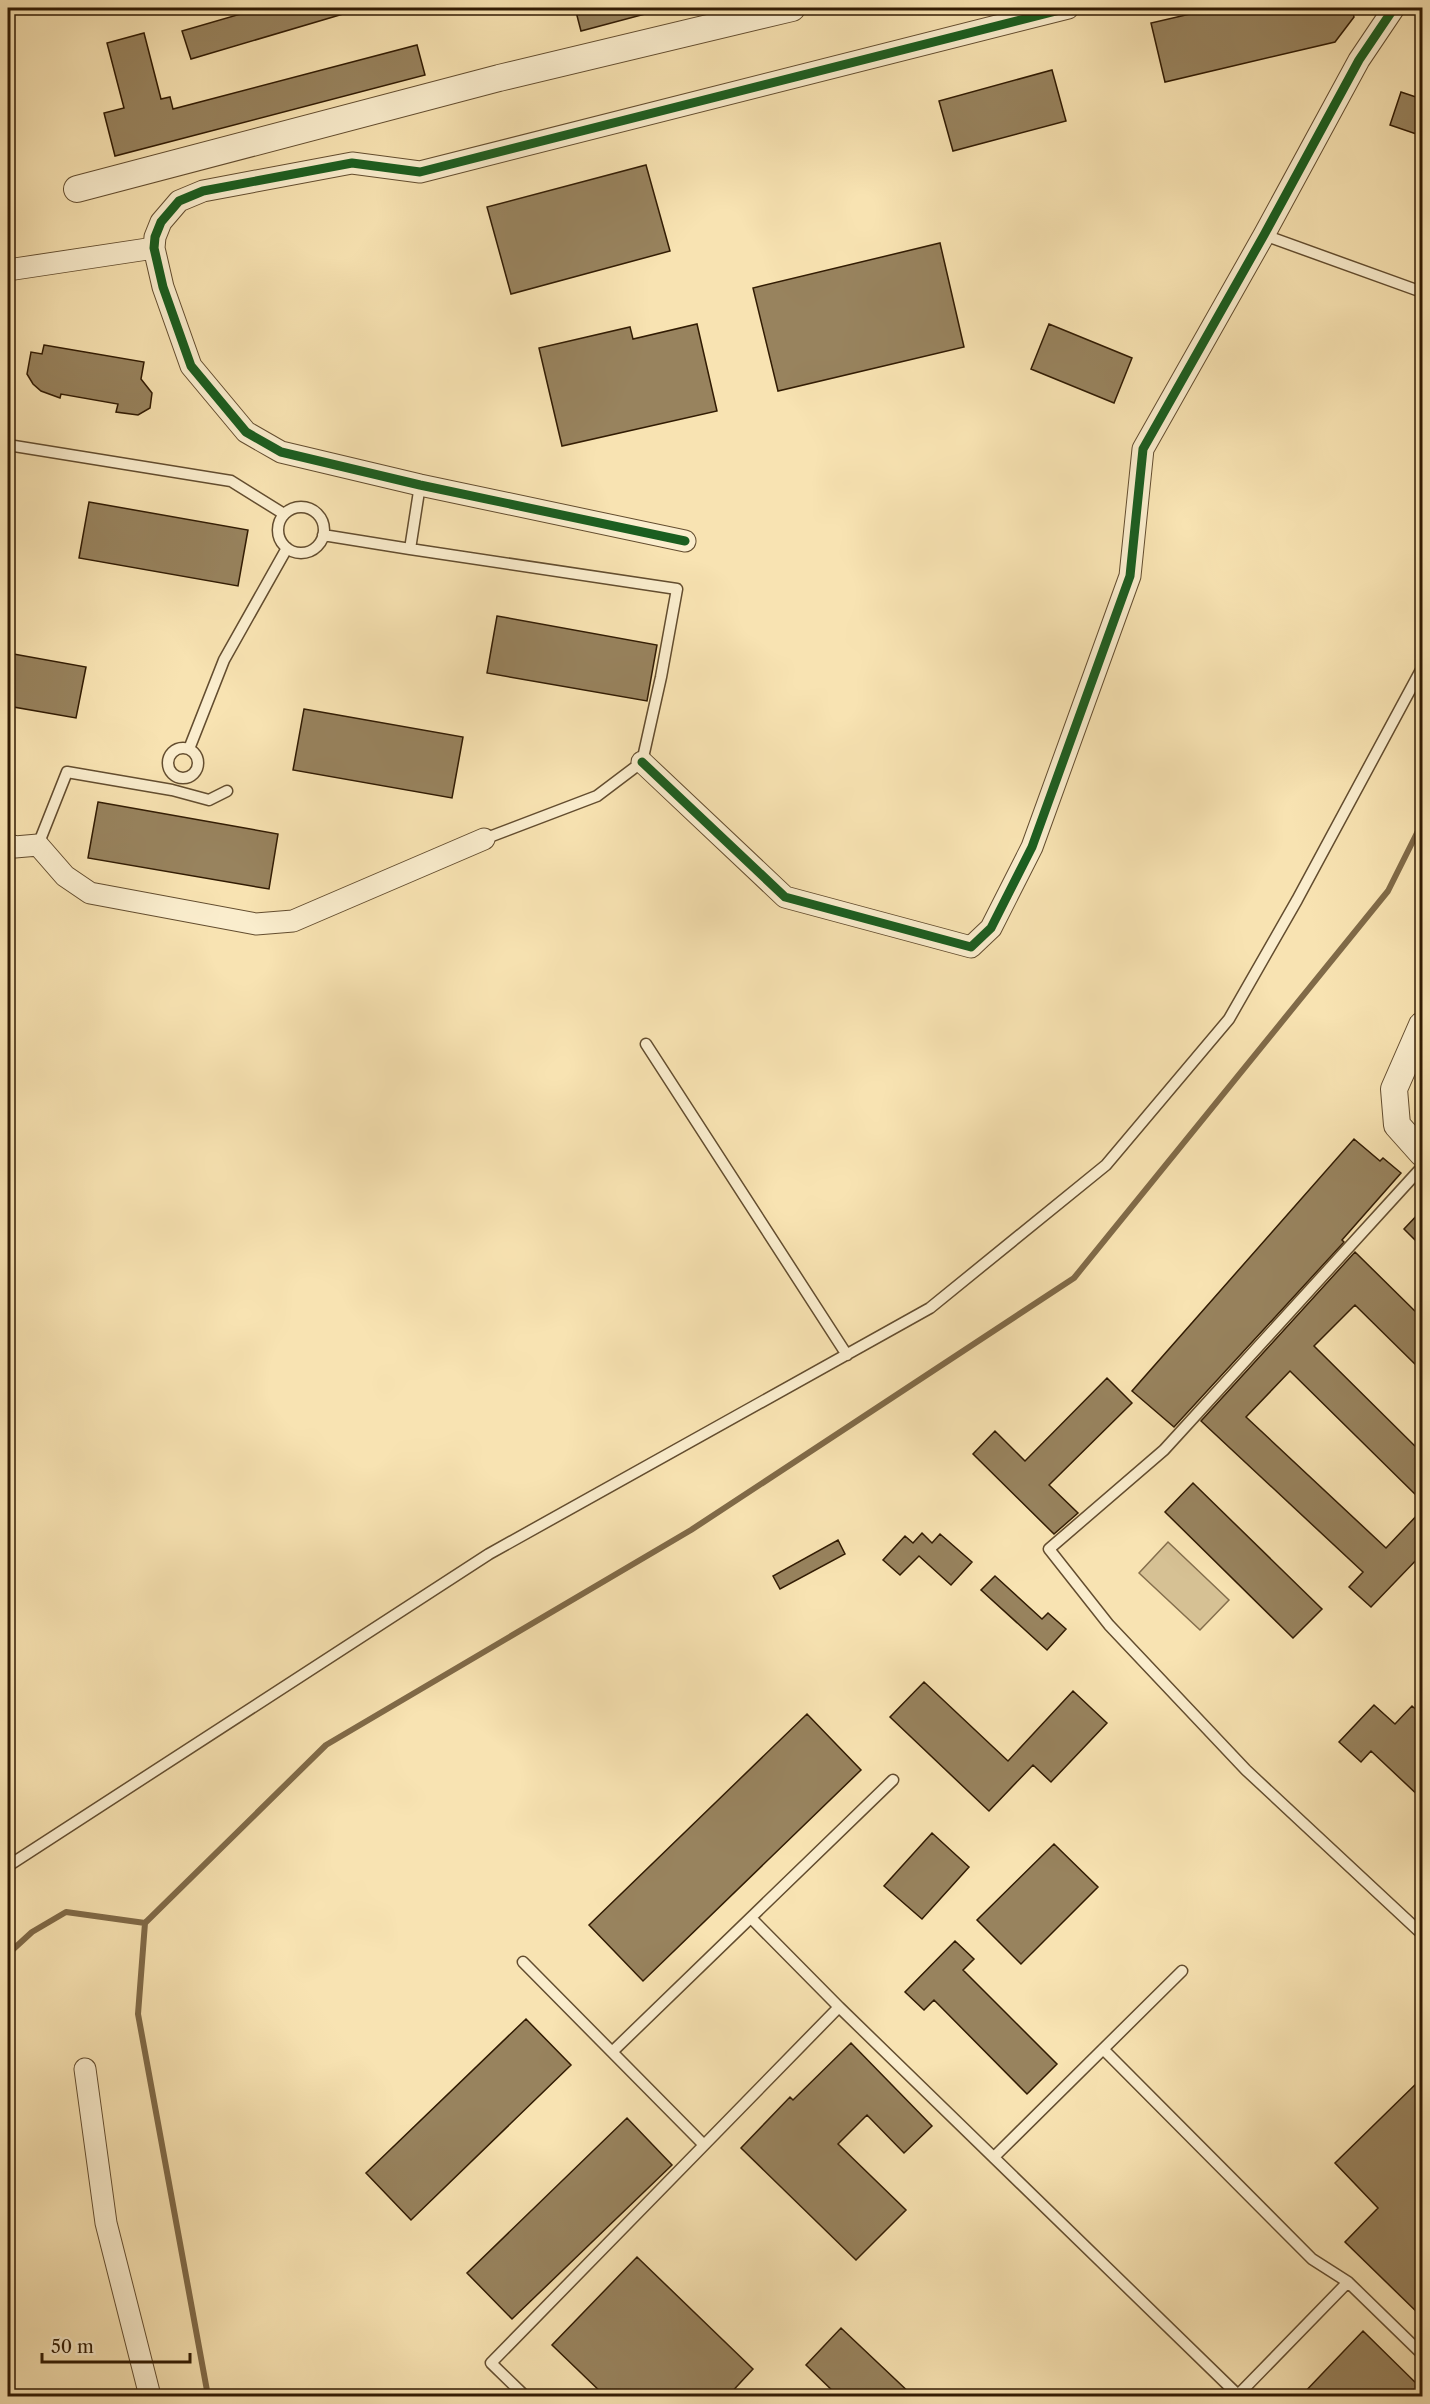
<svg xmlns="http://www.w3.org/2000/svg" width="1430" height="2404" viewBox="0 0 1430 2404" font-family="'Libre Caslon Text',serif">
  <style>
    .green { fill: #d6c194; stroke: #846e4c; stroke-width: 1.5 }
    .lines { fill: none; stroke-linecap: round; stroke-linejoin: round }
    .stream { stroke: #806a48; stroke-width: 6 }
    .building { fill: #98835e; stroke: #311b03; stroke-width: 1.5 }
    .service-casing { stroke: #634d2f; stroke-width: 13 }
    .minor-casing { stroke: #634d2f; stroke-width: 23 }
    .tertiary-casing { stroke: #634d2f; stroke-width: 28 }
    .service { stroke: #faedcd; stroke-width: 10 }
    .minor { stroke: #faedcd; stroke-width: 21 }
    .tertiary { stroke: #faedcd; stroke-width: 26 }
    .cycleway-casing { stroke: #faedcd; stroke-width: 13 }
    .cycleway { stroke: #1b5e20; stroke-width: 9 }
  </style>
  <rect width="100%" height="100%" fill="#f8e3b2"/>
  <filter id="stains"><feTurbulence type="fractalNoise" baseFrequency=".00333" numOctaves="4"/><feColorMatrix values="0 0 0 0 .2 0 0 0 0 .09 0 0 0 0 .02 0 0 0 .5 -.17"/></filter>
  <radialGradient id="worn" r=".72"><stop offset=".6" stop-color="#630" stop-opacity="0"/><stop offset="1" stop-color="#630" stop-opacity=".3"/></radialGradient>
  <!-- green -->
  <path class="green" d="M1168,1542L1229,1600L1200,1630L1139,1573Z"/>
  <g class="lines">
    <!-- stream -->
    <path class="stream" d="M8,1954L32,1932L66,1912L145,1923
      M208,2396L138,2014L145,1923L326,1745L691,1530L1074,1278L1388,891L1422,823"/>
  </g>
  <!-- building -->
  <path class="building" d="M261,8H349L350,12L191,59L182,31Z
    M575,8H648L649,13L581,31Z
    M1216,8H1352L1354,17L1335,42L1165,82L1151,23Z
    M144,33L161,99L170,97L173,109L417,45L425,75L115,156L104,113L124,108L107,43Z
    M1052,70L1066,121L953,151L939,101Z
    M1401,92L1422,99V136L1390,125Z
    M646,165L670,251L511,294L487,207Z
    M940,243L964,347L778,391L753,288Z
    M697,324L717,411L562,446L539,348L630,327L633,339Z
    M1049,324L1132,358L1114,403L1031,369Z
    M44,345L144,362L141,379L152,393L150,408L138,415L116,412L118,404L61,394L60,398L41,391L33,384L27,374L31,352L42,354Z
    M89,502L248,530L238,586L79,558Z
    M497,616L657,645L647,701L487,673Z
    M8,653L86,667L76,718L8,706Z
    M304,709L463,737L452,798L293,770Z
    M98,802L278,834L269,889L88,858Z
    M1354,1139L1380,1161L1383,1158L1401,1173L1342,1240L1344,1242L1174,1427L1132,1391Z
    M1422,1210V1247L1404,1229Z
    M1355,1252L1422,1318V1371L1355,1305L1314,1346L1422,1453V1501L1290,1371L1246,1417L1386,1548L1422,1510V1554L1371,1607L1349,1587L1363,1572L1201,1421Z
    M1107,1378L1132,1403L1049,1485L1078,1513L1054,1534L973,1454L995,1431L1025,1461Z
    M1193,1483L1322,1609L1293,1638L1165,1512Z
    M922,1533L932,1543L940,1534L972,1562L951,1585L919,1556L900,1575L883,1560L905,1536L913,1543Z
    M838,1540L845,1554L780,1589L773,1576Z
    M995,1576L1042,1619L1048,1613L1066,1629L1047,1650L981,1590Z
    M924,1682L1008,1761L1073,1691L1107,1723L1051,1782L1033,1765L989,1811L890,1717Z
    M1374,1705L1395,1724L1412,1706L1422,1715V1799L1371,1751L1361,1762L1339,1742Z
    M807,1714L861,1770L643,1981L589,1925Z
    M932,1833L969,1867L922,1919L884,1886Z
    M1054,1844L1098,1887L1021,1964L977,1920Z
    M955,1941L974,1959L963,1970L1057,2064L1027,2094L934,2000L924,2010L905,1992Z
    M526,2019L571,2065L411,2220L366,2173Z
    M851,2043L932,2126L904,2153L867,2115L838,2144L906,2210L856,2260L741,2148L790,2097L793,2100Z
    M1422,2078V2317L1345,2242L1378,2208L1335,2163Z
    M627,2118L672,2165L512,2319L467,2273Z
    M637,2257L753,2369L727,2397H606L552,2345Z
    M841,2328L914,2397H839L806,2365Z
    M1363,2331L1422,2389V2397H1300Z"/>
  <g class="lines">
    <!-- service casing -->
    <g class="service-casing">
      <path id="service" d="M1264,235L1422,292
        M8,445L231,481L284,514
        M420,485L410,549L677,589L661,677L642,762L597,796L484,839
        M278 530a23 23 0 1 1 46 0a23 23 0 1 1-46 0Z
        M323,535L410,549
        M168 763a15 15 0 1 1 30 0a15 15 0 1 1-30 0Z
        M189,749L224,660L287,548
        M38,845L67,772L172,790L209,800L227,791
        M646,1044L847,1355
        M1422,1167L1164,1450L1049,1549L1109,1625L1246,1770L1422,1934
        M8,1866L489,1554L930,1308L1106,1165L1229,1019L1297,900L1422,668
        M751,1918L839,2007
        M523,1962L704,2145
        M1103,2049L1312,2259L1348,2282
        M612,2052L893,1780
        M994,2157L1182,1971
        M525,2396L491,2363L839,2007L1238,2395
        M1237,2396L1348,2282L1422,2354"/>
    </g>
    <!-- minor casing -->
    <g class="minor-casing">
      <path id="minor" d="M8,270L154,248
        M685,541L420,485L281,452L246,432L191,366L163,287L154,248L155,237L161,222L179,201L203,191L352,163L420,172L1068,8
        M642,762L785,897L971,947L991,928L1032,847L1130,576L1143,449L1264,235L1359,60L1394,8
        M8,844L15,847L38,845L65,876L90,893L256,924L293,921L484,839
        M85,2069L106,2223L150,2396"/>
    </g>
    <!-- tertiary casing -->
    <g class="tertiary-casing">
      <path id="tertiary" d="M77,189L499,78L792,8
        M1422,1025L1394,1089L1397,1125L1422,1153"/>
    </g>
    <!-- service -->
    <use href="#service" class="service"/>
    <!-- minor -->
    <use href="#minor" class="minor"/>
    <!-- tertiary -->
    <use href="#tertiary" class="tertiary"/>
    <!-- cycleway casing -->
    <g class="cycleway-casing">
      <path id="cycleway" d="M685,541L420,485L281,452L246,432L191,366L163,287L154,248L155,237L161,222L179,201L203,191L352,163L420,172L1068,8
        M642,762L785,897L971,947L991,928L1032,847L1130,576L1143,449L1264,235L1359,60L1394,8"/>
    </g>
    <!-- cycleway -->
    <use href="#cycleway" class="cycleway"/>
  </g>
  <!-- margin -->
  <rect width="1430" height="2404" fill="none" stroke="#f8e3b2" stroke-width="30"/>
  <rect x="9" y="9" width="1412" height="2386" fill="none" stroke="#311b03" stroke-width="3"/>
  <rect x="15" y="15" width="1400" height="2374" fill="none" stroke="#311b03" stroke-width="1.5"/>
  <!-- scale -->
  <path d="M42 2353v9h148v-9" fill="none" stroke="#311b03" stroke-width="3"/>
  <text x="51" y="2353" font-size="18" fill="#311b03" stroke="#faedcd" stroke-width="4.5" paint-order="stroke">50 m</text>
  <rect width="100%" height="100%" filter="url(#stains)"/>
  <rect width="100%" height="100%" fill="url(#worn)"/>
</svg>
